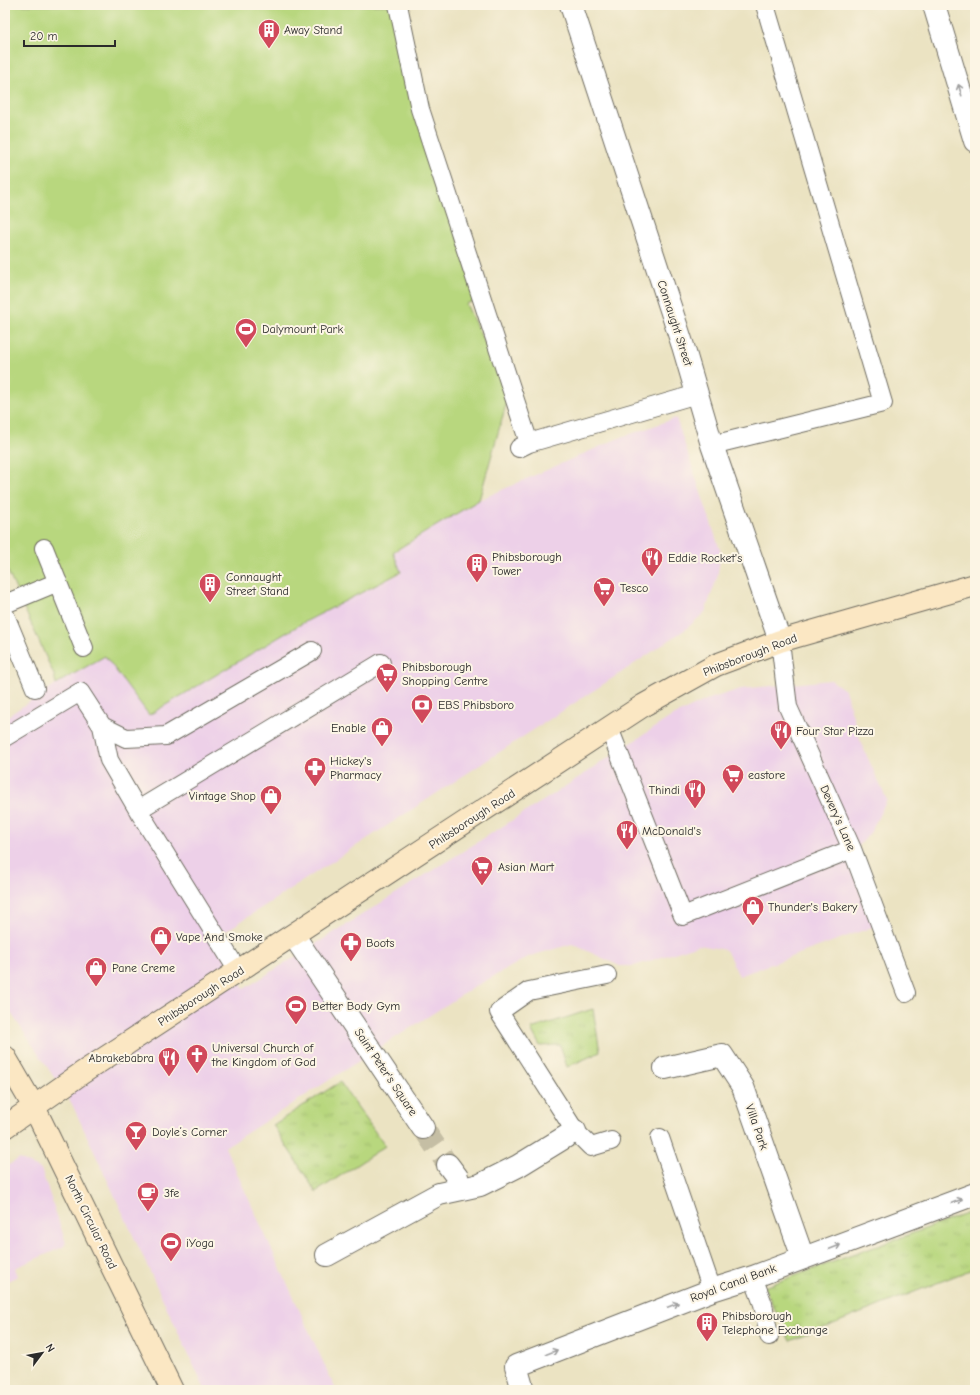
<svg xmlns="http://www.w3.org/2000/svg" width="980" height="1395" viewBox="0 0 980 1395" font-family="'Comic Neue',sans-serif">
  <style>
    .built { fill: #edd0e8 }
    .grass { fill: url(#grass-tufts); stroke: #728154 }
    .pitch { fill: #b8d77e; stroke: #728154 }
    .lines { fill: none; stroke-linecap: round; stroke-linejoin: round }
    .minor-tunnel { stroke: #c5bea4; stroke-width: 22; stroke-dasharray: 22 11; stroke-linecap: butt }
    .service-casing { stroke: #6e6b60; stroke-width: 20 }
    .minor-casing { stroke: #6e6b60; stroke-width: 24 }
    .tertiary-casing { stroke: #6e6b60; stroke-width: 24 }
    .secondary-casing { stroke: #6e6b60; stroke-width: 24 }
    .service { stroke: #fff; stroke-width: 18 }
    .minor { stroke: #fff; stroke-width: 22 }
    .tertiary { stroke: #fff; stroke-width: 22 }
    .secondary { stroke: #fbe7c3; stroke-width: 22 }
    .oneway { stroke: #a0a0a0 }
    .labels { text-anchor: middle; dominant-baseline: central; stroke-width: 4; stroke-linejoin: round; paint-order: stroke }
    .poi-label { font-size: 12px; fill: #2b2b2b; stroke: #fcf5e5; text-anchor: start }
    .street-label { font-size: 12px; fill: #2b2b2b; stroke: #fcf5e5 }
  </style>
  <defs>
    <pattern id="grass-tufts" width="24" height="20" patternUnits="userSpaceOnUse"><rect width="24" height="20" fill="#b8d77e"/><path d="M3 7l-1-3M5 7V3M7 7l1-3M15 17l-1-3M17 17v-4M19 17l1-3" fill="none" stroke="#9eb96d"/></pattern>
  </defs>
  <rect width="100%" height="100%" fill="#fcf5e5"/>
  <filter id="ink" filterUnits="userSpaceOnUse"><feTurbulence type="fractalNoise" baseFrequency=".025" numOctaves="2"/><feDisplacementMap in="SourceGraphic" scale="8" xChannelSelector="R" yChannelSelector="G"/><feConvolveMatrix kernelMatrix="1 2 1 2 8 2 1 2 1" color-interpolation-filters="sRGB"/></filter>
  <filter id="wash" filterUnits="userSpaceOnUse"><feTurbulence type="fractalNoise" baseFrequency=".012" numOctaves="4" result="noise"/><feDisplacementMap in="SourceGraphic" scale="16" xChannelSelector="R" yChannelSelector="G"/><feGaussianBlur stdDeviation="0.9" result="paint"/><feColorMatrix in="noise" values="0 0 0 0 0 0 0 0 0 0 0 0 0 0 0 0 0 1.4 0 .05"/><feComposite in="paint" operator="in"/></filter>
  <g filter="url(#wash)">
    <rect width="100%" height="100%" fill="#ebe3c2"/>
    <!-- built -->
    <path class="built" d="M676,418L721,553L717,578L705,612L686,629L622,672L214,939L244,989L546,799L669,718L706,700L741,689L831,680L845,690L861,743L887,800L870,833L858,847L886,922L739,976L726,950L699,945L634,966H620L572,944L530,956L471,989L225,1147L336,1390H205L72,1104L5,1004V718L56,684L105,656L149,715L301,624L401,573L393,553L479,500L617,439Z
      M19,1159L41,1169L66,1243L63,1247L15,1268L18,1276L5,1282V1167Z"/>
    <!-- grass -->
    <path class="grass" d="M593,1009L600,1052L567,1067L560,1045L540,1046L531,1029Z
      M340,1082L385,1146L316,1192L273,1125Z
      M974,1211L975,1268L790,1341L764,1287Z"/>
    <!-- pitch -->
    <path class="pitch" d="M5,5H391L476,300L466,304L509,394L479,500L393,552L401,572L301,624L149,715L105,656L56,684L54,675L5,565Z"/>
  </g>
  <g filter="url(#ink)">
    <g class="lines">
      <!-- minor-tunnel -->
      <path class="minor-tunnel" d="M423,1128L448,1165"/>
      <!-- service casing -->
      <g class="service-casing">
        <path id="service" d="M398,5L420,109L529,443
          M712,445L883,403L765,5
          M519,448L529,443L697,394
          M44,548L84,648
          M5,604L58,582
          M5,615L35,688
          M780,641L788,707L852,849L906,993
          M102,726L109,760L138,810L238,971
          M609,728L683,916L852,849
          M5,737L80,692L102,726L126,738L166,736L312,651
          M138,810L381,663
          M607,975L529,991L499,1012L575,1131L591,1147L611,1141
          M660,1138L712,1290
          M753,1277L763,1304L769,1336"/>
      </g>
      <!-- minor casing -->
      <g class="minor-casing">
        <path id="minor" d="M934,5L975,141
          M294,936L423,1128
          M665,1068L722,1055L743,1087L803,1258
          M448,1165L457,1177L460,1189
          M327,1255L439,1194L480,1185L518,1166L575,1131
          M523,1390L516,1366L712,1290L753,1277L975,1194"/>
      </g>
      <!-- tertiary casing -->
      <g class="tertiary-casing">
        <path id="tertiary" d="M571,5L683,346L712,445L780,641"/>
      </g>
      <!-- secondary casing -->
      <g class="secondary-casing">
        <path id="secondary" d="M5,1057L34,1107L172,1390
          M5,1127L82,1073L644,705L716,665L780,641L975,585"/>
      </g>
      <!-- service -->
      <use href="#service" class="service"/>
      <!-- minor -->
      <use href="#minor" class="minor"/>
      <!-- tertiary -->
      <use href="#tertiary" class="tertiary"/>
      <!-- secondary -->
      <use href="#secondary" class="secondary"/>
    </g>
    <!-- one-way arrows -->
    <defs><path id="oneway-shaft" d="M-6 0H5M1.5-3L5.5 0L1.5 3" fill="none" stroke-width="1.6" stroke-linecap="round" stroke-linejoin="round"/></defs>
    <g class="oneway">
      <use href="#oneway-shaft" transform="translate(960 90) rotate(-107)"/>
      <use href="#oneway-shaft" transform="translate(957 1201) rotate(-21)"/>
      <use href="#oneway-shaft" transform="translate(835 1247) rotate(-21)"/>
      <use href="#oneway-shaft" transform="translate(673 1305) rotate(-21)"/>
      <use href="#oneway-shaft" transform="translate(552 1352) rotate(-21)"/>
    </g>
  </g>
  <!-- icons -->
  <defs>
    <g id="building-pin" transform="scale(1.15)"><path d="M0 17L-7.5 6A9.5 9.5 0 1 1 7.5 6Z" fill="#d1495b" stroke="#fcf5e5"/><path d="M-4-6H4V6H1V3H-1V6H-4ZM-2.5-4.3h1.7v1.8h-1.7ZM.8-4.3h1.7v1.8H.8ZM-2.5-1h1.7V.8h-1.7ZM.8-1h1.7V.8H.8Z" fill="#fff"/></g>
    <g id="stadium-pin" transform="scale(1.15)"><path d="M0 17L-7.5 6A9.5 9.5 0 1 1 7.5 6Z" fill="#d1495b" stroke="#fcf5e5"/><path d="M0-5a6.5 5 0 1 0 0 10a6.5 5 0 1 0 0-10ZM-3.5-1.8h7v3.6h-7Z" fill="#fff"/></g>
    <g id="restaurant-pin" transform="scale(1.15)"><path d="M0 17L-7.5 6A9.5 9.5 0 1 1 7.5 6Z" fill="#d1495b" stroke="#fcf5e5"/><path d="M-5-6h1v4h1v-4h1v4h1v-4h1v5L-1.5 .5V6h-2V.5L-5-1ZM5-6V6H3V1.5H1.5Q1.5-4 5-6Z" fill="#fff"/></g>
    <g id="supermarket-pin" transform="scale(1.15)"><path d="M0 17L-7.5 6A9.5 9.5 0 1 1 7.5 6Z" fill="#d1495b" stroke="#fcf5e5"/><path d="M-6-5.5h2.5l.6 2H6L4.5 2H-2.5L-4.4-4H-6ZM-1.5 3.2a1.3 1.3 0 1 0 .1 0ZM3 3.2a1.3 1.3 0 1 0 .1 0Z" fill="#fff"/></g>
    <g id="bank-pin" transform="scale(1.15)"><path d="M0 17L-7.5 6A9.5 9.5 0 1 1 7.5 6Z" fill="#d1495b" stroke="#fcf5e5"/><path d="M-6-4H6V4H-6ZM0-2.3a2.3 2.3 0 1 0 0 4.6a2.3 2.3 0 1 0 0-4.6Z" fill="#fff"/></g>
    <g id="shop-pin" transform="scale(1.15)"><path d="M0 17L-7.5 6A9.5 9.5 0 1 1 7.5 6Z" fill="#d1495b" stroke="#fcf5e5"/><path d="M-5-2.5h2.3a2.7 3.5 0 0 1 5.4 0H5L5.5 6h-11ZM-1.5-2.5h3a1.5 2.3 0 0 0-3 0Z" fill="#fff"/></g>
    <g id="pharmacy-pin" transform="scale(1.15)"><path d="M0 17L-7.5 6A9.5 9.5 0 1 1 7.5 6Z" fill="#d1495b" stroke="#fcf5e5"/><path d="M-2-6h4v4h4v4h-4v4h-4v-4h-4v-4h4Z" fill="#fff"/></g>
    <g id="church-pin" transform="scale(1.15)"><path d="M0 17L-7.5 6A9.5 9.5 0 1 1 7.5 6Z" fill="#d1495b" stroke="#fcf5e5"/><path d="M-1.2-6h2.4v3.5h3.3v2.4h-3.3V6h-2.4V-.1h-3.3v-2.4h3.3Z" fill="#fff"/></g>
    <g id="bar-pin" transform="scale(1.15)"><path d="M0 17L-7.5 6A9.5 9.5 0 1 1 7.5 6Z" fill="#d1495b" stroke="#fcf5e5"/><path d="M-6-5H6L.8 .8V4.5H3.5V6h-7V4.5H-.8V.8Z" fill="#fff"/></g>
    <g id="cafe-pin" transform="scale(1.15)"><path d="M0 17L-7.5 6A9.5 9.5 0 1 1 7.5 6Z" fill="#d1495b" stroke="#fcf5e5"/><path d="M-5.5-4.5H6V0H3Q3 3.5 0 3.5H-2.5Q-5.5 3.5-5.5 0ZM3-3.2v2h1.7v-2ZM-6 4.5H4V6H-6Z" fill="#fff"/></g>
  </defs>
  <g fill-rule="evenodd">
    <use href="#building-pin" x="269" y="30"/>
    <use href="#stadium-pin" x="246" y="329"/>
    <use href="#restaurant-pin" x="652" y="558"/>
    <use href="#building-pin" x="477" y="564"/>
    <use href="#building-pin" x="210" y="584"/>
    <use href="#supermarket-pin" x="604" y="588"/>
    <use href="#supermarket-pin" x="387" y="674"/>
    <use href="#bank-pin" x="422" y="705"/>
    <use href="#shop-pin" x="382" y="728"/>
    <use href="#restaurant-pin" x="781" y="731"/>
    <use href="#pharmacy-pin" x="315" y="768"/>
    <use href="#supermarket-pin" x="733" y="775"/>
    <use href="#restaurant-pin" x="695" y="790"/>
    <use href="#shop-pin" x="271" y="796"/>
    <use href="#restaurant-pin" x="627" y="831"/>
    <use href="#supermarket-pin" x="482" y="867"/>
    <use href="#shop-pin" x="753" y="907"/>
    <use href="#shop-pin" x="161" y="937"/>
    <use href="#pharmacy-pin" x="351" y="943"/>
    <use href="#shop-pin" x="96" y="968"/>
    <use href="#stadium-pin" x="296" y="1006"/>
    <use href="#church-pin" x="197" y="1055"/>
    <use href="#restaurant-pin" x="169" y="1058"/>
    <use href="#bar-pin" x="136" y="1132"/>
    <use href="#cafe-pin" x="148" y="1193"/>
    <use href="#stadium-pin" x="171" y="1243"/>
    <use href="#building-pin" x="707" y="1323"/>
  </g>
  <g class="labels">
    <!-- poi labels -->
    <g class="poi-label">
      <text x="284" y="30">Away Stand</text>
      <text x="262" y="329">Dalymount Park</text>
      <text x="492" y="557">Phibsborough<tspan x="492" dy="14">Tower</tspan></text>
      <text x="668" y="558">Eddie Rocket's</text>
      <text x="226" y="577">Connaught<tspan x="226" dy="14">Street Stand</tspan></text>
      <text x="620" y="588">Tesco</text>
      <text x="402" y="667">Phibsborough<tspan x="402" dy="14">Shopping Centre</tspan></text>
      <text x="438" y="705">EBS Phibsboro</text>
      <text x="366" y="728" text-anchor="end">Enable</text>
      <text x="796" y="731">Four Star Pizza</text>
      <text x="330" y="761">Hickey's<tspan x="330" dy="14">Pharmacy</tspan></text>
      <text x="748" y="775">eastore</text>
      <text x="680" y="790" text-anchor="end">Thindi</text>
      <text x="256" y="796" text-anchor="end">Vintage Shop</text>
      <text x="642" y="831">McDonald's</text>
      <text x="498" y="867">Asian Mart</text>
      <text x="768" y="907">Thunder's Bakery</text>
      <text x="176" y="937">Vape And Smoke</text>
      <text x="366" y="943">Boots</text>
      <text x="112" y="968">Pane Creme</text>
      <text x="312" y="1006">Better Body Gym</text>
      <text x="212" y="1048">Universal Church of<tspan x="212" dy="14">the Kingdom of God</tspan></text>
      <text x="154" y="1058" text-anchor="end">Abrakebabra</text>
      <text x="152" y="1132">Doyle’s Corner</text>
      <text x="164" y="1193">3fe</text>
      <text x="186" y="1243">iYoga</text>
      <text x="722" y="1316">Phibsborough<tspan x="722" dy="14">Telephone Exchange</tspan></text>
    </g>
    <!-- street labels -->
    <g class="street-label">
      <text transform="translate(675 323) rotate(72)">Connaught Street</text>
      <text transform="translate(750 655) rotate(-21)">Phibsborough Road</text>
      <text transform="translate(838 818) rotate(66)">Devery's Lane</text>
      <text transform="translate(472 819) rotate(-33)">Phibsborough Road</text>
      <text transform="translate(201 996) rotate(-33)">Phibsborough Road</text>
      <text transform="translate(386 1072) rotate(56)">Saint Peter's Square</text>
      <text transform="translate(757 1127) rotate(71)">Villa Park</text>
      <text transform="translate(91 1222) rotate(64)">North Circular Road</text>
      <text transform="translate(733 1283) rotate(-20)">Royal Canal Bank</text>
    </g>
  </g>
  <!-- margin -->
  <rect width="980" height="1395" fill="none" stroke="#fcf5e5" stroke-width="20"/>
  <!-- north arrow -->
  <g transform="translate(42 1353) rotate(58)" stroke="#fcf5e5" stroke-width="3" paint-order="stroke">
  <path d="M0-3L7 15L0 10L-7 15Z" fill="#2b2b2b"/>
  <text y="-6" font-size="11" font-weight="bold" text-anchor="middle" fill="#2b2b2b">N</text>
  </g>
  <!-- scale -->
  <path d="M24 40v6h91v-6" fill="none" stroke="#2b2b2b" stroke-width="2"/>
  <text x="30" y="40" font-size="12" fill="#2b2b2b" stroke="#fcf5e5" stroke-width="3" paint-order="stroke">20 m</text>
</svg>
